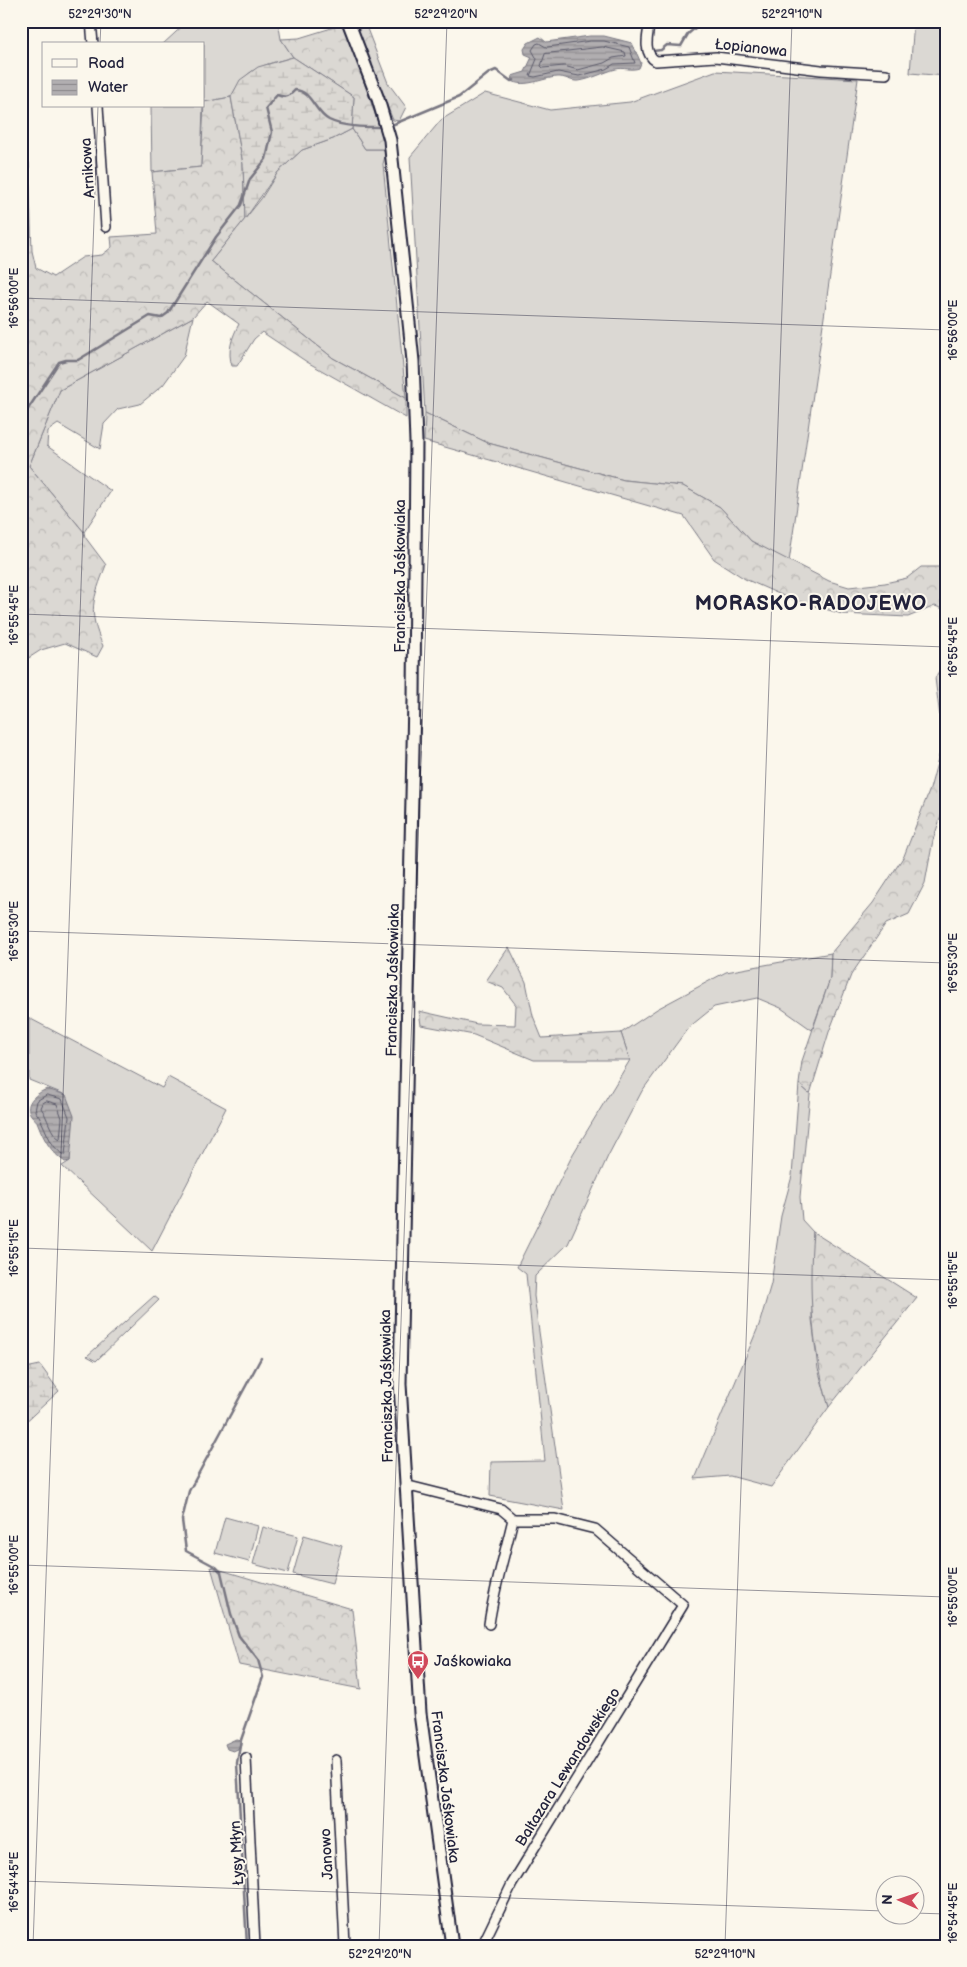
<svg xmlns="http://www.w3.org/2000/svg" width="967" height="1967" viewBox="0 0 967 1967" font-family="'Balsamiq Sans',sans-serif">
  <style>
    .grass { fill: #dbd8d3; stroke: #7e7d87 }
    .forest { fill: url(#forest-crowns); stroke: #7e7d87 }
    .wetland { fill: url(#wetland-marsh); stroke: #7e7d87 }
    .water { fill: url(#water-rules); stroke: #787681 }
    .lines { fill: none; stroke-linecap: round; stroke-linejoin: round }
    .shore { stroke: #5b5a6a; stroke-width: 1 }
    .stream { stroke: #787681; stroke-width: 2.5 }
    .minor-casing { stroke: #22223b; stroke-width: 12 }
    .tertiary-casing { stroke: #22223b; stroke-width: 15 }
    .minor { stroke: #fbf7ec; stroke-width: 9 }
    .tertiary { stroke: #fbf7ec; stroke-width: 11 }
    .ticks { fill: none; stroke: #22223b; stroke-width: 1; stroke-opacity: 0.45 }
    .labels { text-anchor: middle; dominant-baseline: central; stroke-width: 4; stroke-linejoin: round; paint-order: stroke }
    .street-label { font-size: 15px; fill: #22223b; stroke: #fbf7ec }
    .poi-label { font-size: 15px; fill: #22223b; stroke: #fbf7ec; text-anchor: start }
    .district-label { font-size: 20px; font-weight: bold; letter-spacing: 1px; fill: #22223b; stroke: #fbf7ec }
    .neatline { fill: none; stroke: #22223b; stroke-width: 2 }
    .ticks-label { font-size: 12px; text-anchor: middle; fill: #22223b }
  </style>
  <defs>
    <pattern id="forest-crowns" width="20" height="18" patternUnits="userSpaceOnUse" patternTransform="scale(1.25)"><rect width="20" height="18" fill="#dbd8d3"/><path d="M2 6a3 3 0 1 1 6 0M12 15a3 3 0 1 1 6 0" fill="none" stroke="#bcb9b6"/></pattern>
    <pattern id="wetland-marsh" width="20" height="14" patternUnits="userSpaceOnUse" patternTransform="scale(1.25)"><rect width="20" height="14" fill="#dbd8d3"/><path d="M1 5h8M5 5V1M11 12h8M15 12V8" fill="none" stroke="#bcb9b6"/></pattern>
    <pattern id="water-rules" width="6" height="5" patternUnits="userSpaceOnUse" patternTransform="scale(1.25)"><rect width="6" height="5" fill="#b1aeb0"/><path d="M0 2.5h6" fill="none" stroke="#908d90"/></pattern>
  </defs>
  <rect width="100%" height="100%" fill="#fbf7ec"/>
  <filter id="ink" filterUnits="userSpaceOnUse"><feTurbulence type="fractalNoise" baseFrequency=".02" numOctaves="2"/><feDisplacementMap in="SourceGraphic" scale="10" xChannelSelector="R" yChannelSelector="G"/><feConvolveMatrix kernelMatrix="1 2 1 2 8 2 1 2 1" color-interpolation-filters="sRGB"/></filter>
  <g filter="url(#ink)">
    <!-- grass -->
    <path class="grass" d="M188,21H278L281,39L293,57C262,66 247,66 231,97L204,102V44H163Z
      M914,21H946V76L910,73Z
      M715,71L858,79L789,562L751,541L720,507L683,486L624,480L488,443L425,413L410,157L441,120L485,93L550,110L630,102Z
      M151,106H203L201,167L152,172Z
      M352,129L365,149H387L383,164L406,398L333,358L211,261L261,199L278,172L302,150L333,139Z
      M193,317L184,356L163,385L140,404L118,409L104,424L100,449L58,424L48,431L47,446L111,491L84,532L29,466L60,390Z
      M831,953L830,979L812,1030L781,1008L757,998L714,1007L688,1028L642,1091L608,1156L568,1244L535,1276L534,1296L564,1510L490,1496L491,1462L545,1461L526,1274L517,1267L573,1154L630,1060L621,1033L657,1009L726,972Z
      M29,1018L162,1088L168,1077L226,1108L152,1251L62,1166L70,1161L66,1095L29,1080Z
      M799,1084L810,1094L800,1197L802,1220L813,1232L812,1319L818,1369L829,1407L771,1487L730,1476L695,1479L759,1325L771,1284L781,1216L792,1176Z
      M154,1296L159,1300L96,1361L87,1356Z
      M225,1517L258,1526L249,1562L215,1553Z
      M263,1527L298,1536L288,1573L253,1564Z
      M304,1535L342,1546L332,1584L293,1574Z"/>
    <!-- forest -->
    <path class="forest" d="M337,21H343L387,149H365L352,129L354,97L293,57L281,39L299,38L338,26Z
      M352,21H364L388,83L406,107L399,121L393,120Z
      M231,97L243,164L245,219L211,261L333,358L406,398V418L307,362L262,332L254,339L237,366H232C227,351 232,337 239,324L207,301L193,317L60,390L29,466L84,532L85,537L106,565C93,600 87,610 103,646L97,657L65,643L41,650L24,661L21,659V606L23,603L21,596V151L29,163L32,251L36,268L53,277L83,257L102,255L112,247L111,237L157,234L152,172L201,167L204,102Z
      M425,413L488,443L624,480L683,486L720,507L751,541L829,581L849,587L885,583L907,578L921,567H946V610L935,606L908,617L842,614L788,598L745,579L714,559L684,516L424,441Z
      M946,659V801L933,840L925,883L909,914L886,924L851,975L829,1032L810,1094L799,1084L802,1061L830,979L831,953L873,903L904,856L930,789L943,741L935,678Z
      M509,947L526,982L533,1016L542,1038L621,1033L630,1060H534L474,1035L421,1025L419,1011L477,1024L515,1025L516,1005L503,988L486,981Z
      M813,1232L917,1298L829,1407C812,1349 808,1292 813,1232Z
      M211,1567L352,1609L361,1689L239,1665Z"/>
    <!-- wetland -->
    <path class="wetland" d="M293,57L354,97L352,129L333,139L302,150L278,172L245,219L243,164L231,97L240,80L258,67Z
      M40,1365L59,1391L21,1426V1369Z"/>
    <!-- water -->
    <path class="water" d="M590,36H604L632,43L641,63L639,68C631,71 624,67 616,69C604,72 592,79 579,81C571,82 565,76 557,77C543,78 525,88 511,81L512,76L525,72L532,57L525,54L524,49L528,43L540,37L546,42Z
      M47,1089L66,1095L74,1116L70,1161L65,1162C51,1152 44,1140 38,1124C37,1120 34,1119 31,1115C23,1103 37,1093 47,1089Z
      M236,1739L241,1740L238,1749L233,1751L227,1749L225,1744Z"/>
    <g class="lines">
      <!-- shore -->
      <path class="shore" d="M591,41H604L629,47L635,63L614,64L606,69L579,76L558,72L535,77L530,76L537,59L532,50L536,44L539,43L546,47Z
        M603,47L625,52L626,56L613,58L604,63L578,70L564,66L543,68L541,66L545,54Z
        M47,1095L62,1099L69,1117L65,1155C48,1148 46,1124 35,1111L37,1101Z
        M47,1101L57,1104L62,1118L60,1139C50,1134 48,1117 41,1108L43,1103Z"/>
      <!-- stream -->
      <path class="stream" d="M653,51L661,50L667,45L681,46L688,34L703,21
        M394,124L459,97L489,73L496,70L511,81L514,80
        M21,425L24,415L59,362L66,360H78L150,316L161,318L168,313L216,237L241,205L250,179L266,159L272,132L266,108L277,95C285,98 289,97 295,90C312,91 314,112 329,120C343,127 364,127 380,127
        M247,1946L237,1763L241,1740L263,1677L258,1660L239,1636L231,1614L221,1572L216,1567L186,1551L182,1520L189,1491L261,1358"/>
      <!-- minor casing -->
      <g class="minor-casing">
        <path id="minor" d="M91,21L93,44
          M650,21C648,34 642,53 656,61L716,57L821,70L886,74
          M98,106L106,227
          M405,1485L501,1509L513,1519H555L595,1529L683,1605L512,1884L482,1946
          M489,1624C494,1588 505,1554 513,1519
          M246,1758L255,1946
          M336,1760L345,1946"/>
      </g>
      <!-- tertiary casing -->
      <g class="tertiary-casing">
        <path id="tertiary" d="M348,21L378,99L390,140L413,361L416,442L414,699L400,1384L420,1713L452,1946"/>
      </g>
      <!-- minor -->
      <use href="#minor" class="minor"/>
      <!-- tertiary -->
      <use href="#tertiary" class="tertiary"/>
    </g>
  </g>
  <!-- ticks -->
  <path class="ticks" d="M100,44L101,21M21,298L946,330M21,614L946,647M21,931L946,963M21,1248L946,1280M21,1565L946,1597M21,1881L884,1911M914,1913L946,1914M33,1946L98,106M379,1946L447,21M725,1946L792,21"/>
  <!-- icons -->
  <defs>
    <g id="bus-pin" transform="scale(1.125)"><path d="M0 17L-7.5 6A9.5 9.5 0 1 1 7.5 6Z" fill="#d1495b" stroke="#fbf7ec"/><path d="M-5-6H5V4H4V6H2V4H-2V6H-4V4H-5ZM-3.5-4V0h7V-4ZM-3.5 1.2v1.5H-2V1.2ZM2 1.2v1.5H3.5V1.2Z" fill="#fff"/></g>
  </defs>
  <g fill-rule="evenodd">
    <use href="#bus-pin" x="418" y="1661"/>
  </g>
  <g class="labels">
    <!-- street labels -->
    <g class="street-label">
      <text transform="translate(751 48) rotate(6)">Łopianowa</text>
      <text transform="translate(88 168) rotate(-94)">Arnikowa</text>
      <text transform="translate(400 576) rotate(-90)">Franciszka Jaśkowiaka</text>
      <text transform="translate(393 980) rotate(-89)">Franciszka Jaśkowiaka</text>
      <text transform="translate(387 1386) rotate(-91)">Franciszka Jaśkowiaka</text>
      <text transform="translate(568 1767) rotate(-58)">Baltazara Lewandowskiego</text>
      <text transform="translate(445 1787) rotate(83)">Franciszka Jaśkowiaka</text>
      <text transform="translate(237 1853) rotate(-93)">Łysy Młyn</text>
      <text transform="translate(327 1854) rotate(-93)">Janowo</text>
    </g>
    <!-- poi labels -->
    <g class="poi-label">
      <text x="434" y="1661">Jaśkowiaka</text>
    </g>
    <!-- district labels -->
    <g class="district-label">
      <text x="811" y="604">MORASKO-RADOJEWO</text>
    </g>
  </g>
  <!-- margin -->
  <rect width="967" height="1967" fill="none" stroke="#fbf7ec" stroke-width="55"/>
  <!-- legend -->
  <rect x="42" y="42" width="162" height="65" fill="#fbf7ec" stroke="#a4a2a5"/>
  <rect x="52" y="59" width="25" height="8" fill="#fbf7ec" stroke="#a4a2a5"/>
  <text x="88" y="68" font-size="15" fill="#22223b">Road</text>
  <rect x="52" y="80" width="25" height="15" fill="url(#water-rules)" stroke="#a4a2a5"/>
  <text x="88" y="92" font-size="15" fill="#22223b">Water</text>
  <!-- north arrow -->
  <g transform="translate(900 1900) rotate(272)"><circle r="24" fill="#fbf7ec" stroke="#a4a2a5"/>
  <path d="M0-4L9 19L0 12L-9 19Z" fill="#d1495b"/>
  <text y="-8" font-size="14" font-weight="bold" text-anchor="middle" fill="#22223b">N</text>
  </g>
  <rect x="28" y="28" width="912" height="1912" class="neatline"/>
  <g class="ticks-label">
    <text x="100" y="18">52°29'30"N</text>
    <text x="446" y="18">52°29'20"N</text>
    <text x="792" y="18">52°29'10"N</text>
    <text transform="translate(14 298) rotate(-90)" y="4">16°56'00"E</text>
    <text transform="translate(953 330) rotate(-90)" y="4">16°56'00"E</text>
    <text transform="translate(14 615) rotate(-90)" y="4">16°55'45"E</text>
    <text transform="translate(953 647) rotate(-90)" y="4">16°55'45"E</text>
    <text transform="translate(14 931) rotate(-90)" y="4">16°55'30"E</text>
    <text transform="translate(953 963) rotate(-90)" y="4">16°55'30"E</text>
    <text transform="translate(14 1248) rotate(-90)" y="4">16°55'15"E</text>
    <text transform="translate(953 1280) rotate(-90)" y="4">16°55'15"E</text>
    <text transform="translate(14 1565) rotate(-90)" y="4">16°55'00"E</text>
    <text transform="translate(953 1597) rotate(-90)" y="4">16°55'00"E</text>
    <text transform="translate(14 1882) rotate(-90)" y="4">16°54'45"E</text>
    <text transform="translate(953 1913) rotate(-90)" y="4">16°54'45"E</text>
    <text x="380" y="1958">52°29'20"N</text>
    <text x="725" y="1958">52°29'10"N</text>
  </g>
</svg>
